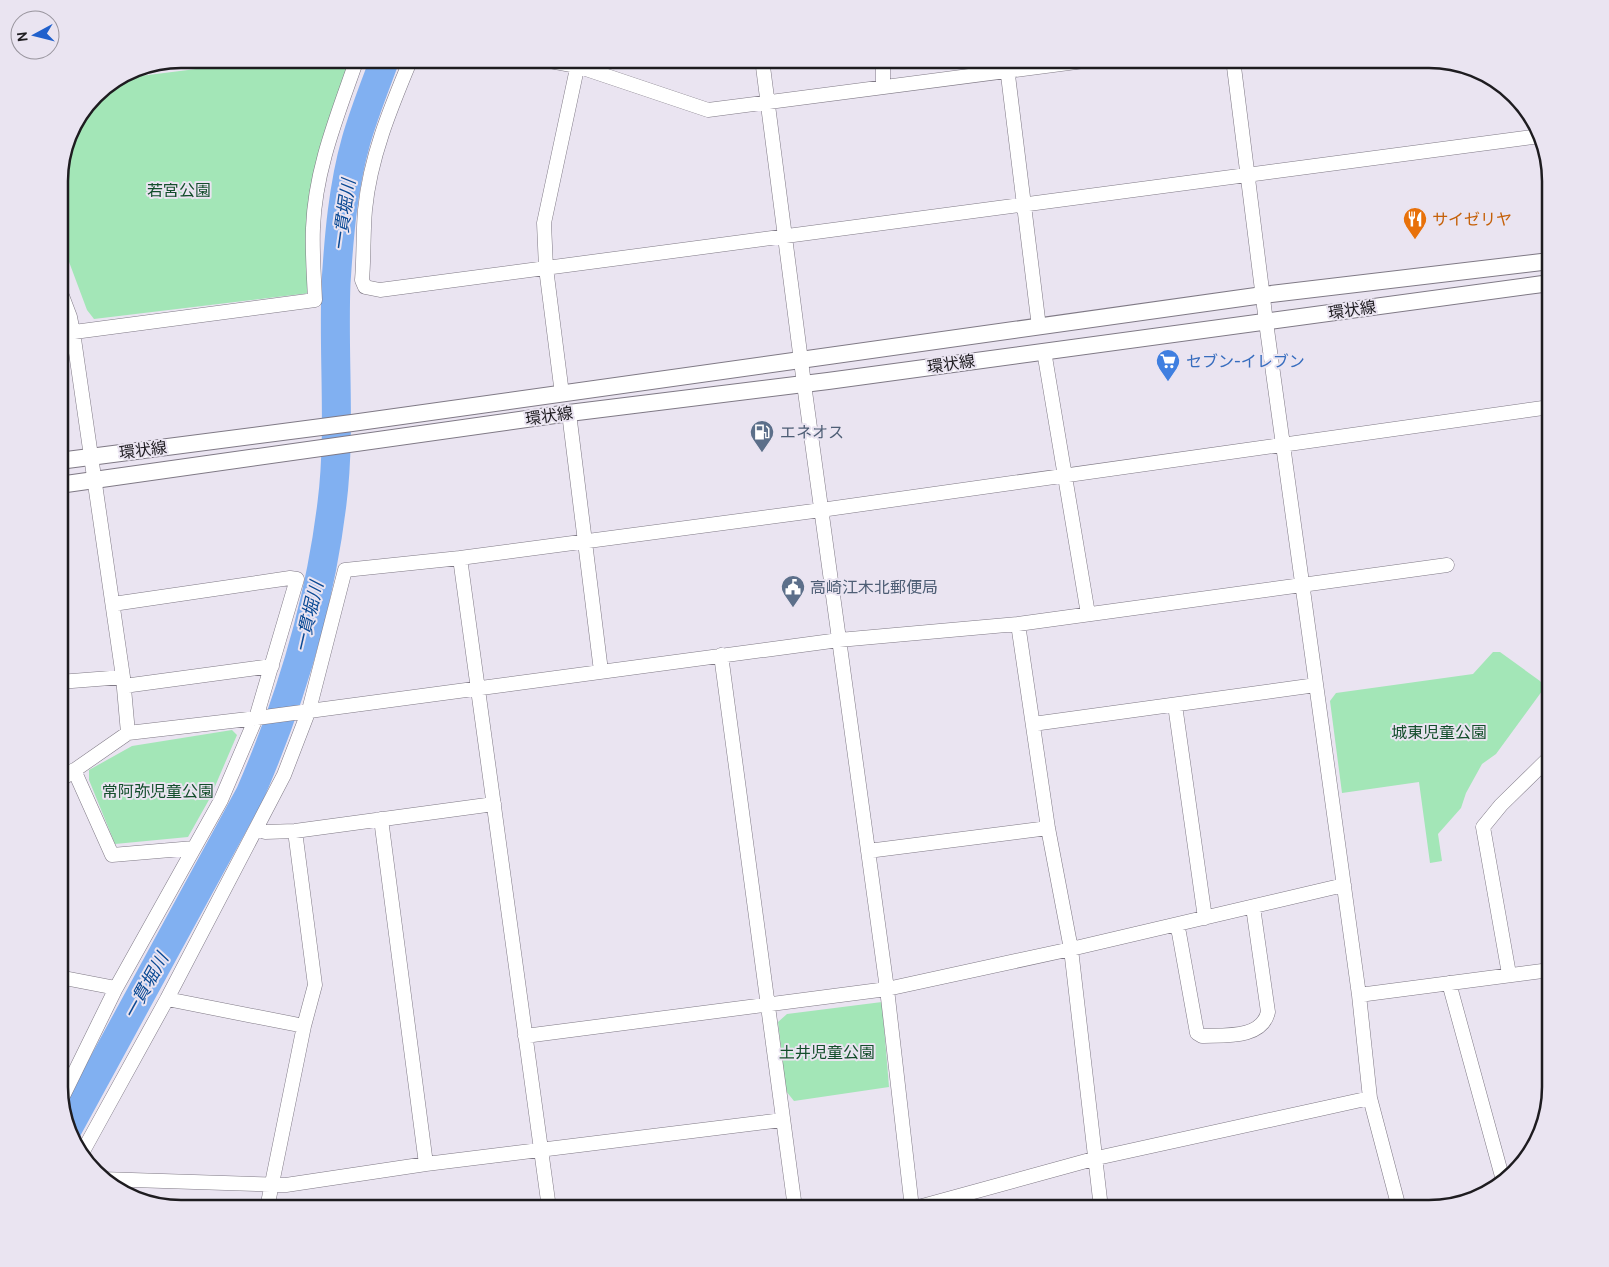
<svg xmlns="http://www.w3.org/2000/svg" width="1609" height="1267" viewBox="0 0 1609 1267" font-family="Cabin,'Noto Sans JP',sans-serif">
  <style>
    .green { fill: #a3e6b7 }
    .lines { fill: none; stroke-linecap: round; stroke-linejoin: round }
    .river { stroke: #81b0f1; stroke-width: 29 }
    .minor-casing { stroke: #7f7985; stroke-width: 15 }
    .tertiary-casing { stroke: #7f7985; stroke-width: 18 }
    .minor { stroke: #fff; stroke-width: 14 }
    .tertiary { stroke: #fff; stroke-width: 16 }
    .labels { text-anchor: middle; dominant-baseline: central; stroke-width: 4; stroke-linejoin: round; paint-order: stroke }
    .park-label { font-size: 16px; fill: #144e2c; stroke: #eae4f1 }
    .food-label { font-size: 16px; fill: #c56008; stroke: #eae4f1; text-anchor: start }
    .street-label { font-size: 16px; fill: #1e1c20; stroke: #eae4f1 }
    .shop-label { font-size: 16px; fill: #366cbe; stroke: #eae4f1; text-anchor: start }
    .service-label { font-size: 16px; fill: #4e5e75; stroke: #eae4f1; text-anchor: start }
    .water-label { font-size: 18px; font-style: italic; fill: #094994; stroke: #eae4f1 }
    .rim { fill: none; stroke: #1e1c20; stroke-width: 2.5 }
  </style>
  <rect width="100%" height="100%" fill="#eae4f1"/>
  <!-- green -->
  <path class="green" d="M277,59H351L321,146L310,293L94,319L87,310L59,235V172L71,127L100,89L116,79Z
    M1493,652H1500L1540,681L1545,687L1496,754L1482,764L1466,793L1461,808L1438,834L1442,861L1430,863L1419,782L1342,793L1330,701L1336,693L1473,674Z
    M232,730L237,735L210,798L188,837L115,844L89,780V770L132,746Z
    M882,1002L889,1087L794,1101L786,1091L778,1022L787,1014Z"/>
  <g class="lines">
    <!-- river -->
    <path class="river" d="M68,1128L250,794C290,702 320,603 332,503C341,432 333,355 336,283C339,236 343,187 356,141C364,113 375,86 385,59"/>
    <!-- minor casing -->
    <g class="minor-casing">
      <path id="minor" d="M411,59C391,107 370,157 365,210C363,233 364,257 362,280L365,287L380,290L1540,136
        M539,59L577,66L708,110L1099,59
        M762,59L804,384L887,989L912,1208
        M1006,59L1039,327
        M1233,59L1266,322L1359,995L1370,1098L1399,1208
        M883,85V59
        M59,288L70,317L73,332L123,677L128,733
        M59,334L315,300C314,276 312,252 313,228C315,169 338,114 357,59
        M1044,351L1088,614
        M562,394L546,268L544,223L579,59
        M569,413L601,671
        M460,558L549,1208
        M1018,624L1048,828L1071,949L1101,1208
        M721,655L795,1208
        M59,682L123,677
        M124,686L272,666
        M1175,705L1205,918
        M1033,724L1316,685
        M74,770L112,855L194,848
        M59,781L128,733L257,718L839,640L1018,624L1447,565
        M381,819L426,1164
        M257,829L265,832L295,831L494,804
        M868,851L1048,828
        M1176,925L1179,933L1197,1033L1202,1036C1224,1035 1262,1039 1268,1012L1253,907
        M1509,974L1483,827L1501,805L1550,757
        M59,977L116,988
        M1449,983L1503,1180
        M1359,995L1550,970
        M167,999L304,1026
        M525,1036L887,989L1071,949L1344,885
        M61,1100L116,988L221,800L256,718L297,579L290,578L113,604
        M82,1153L167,999L284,775L309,710L345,570L460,558L821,510L1550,407
        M101,1179L286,1185L426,1164L782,1120
        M267,1208L304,1026L315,985L295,831
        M915,1208L1097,1158L1370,1098"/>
    </g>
    <!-- tertiary casing -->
    <g class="tertiary-casing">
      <path id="tertiary" d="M59,461L352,423L1263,295L1550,261
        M59,485L569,413L828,381L1550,283"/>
    </g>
    <!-- minor -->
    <use href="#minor" class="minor"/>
    <!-- tertiary -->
    <use href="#tertiary" class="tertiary"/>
  </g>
  <!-- icons -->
  <defs>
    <g id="restaurant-pin" transform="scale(1.25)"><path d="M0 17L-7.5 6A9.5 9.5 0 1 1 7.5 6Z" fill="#e8710a" stroke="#eae4f1"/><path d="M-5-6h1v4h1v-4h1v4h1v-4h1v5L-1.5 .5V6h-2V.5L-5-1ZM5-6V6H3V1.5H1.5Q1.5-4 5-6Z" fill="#fff"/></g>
    <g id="supermarket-pin" transform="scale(1.25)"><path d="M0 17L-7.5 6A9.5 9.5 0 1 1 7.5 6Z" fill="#3f7fe0" stroke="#eae4f1"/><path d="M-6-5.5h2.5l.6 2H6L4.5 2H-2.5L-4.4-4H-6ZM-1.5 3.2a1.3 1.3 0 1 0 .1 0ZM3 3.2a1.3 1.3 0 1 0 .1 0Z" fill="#fff"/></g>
    <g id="fuel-pin" transform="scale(1.25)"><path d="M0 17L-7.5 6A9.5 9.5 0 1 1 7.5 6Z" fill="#5c6f8a" stroke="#eae4f1"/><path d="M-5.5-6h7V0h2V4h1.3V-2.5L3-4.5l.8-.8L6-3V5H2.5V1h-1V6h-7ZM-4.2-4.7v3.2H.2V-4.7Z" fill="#fff"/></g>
    <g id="civic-pin" transform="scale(1.25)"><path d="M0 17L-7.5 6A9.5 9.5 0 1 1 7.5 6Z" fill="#5c6f8a" stroke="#eae4f1"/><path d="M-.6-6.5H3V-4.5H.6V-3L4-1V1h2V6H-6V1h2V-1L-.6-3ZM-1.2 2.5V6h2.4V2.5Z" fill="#fff"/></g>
  </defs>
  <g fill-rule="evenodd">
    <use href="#restaurant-pin" x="1415" y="219"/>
    <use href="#supermarket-pin" x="1168" y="361"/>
    <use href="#fuel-pin" x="762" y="432"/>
    <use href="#civic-pin" x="793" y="587"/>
  </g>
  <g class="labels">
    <!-- park labels -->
    <g class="park-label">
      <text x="179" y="190">若宮公園</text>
      <text x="1439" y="732">城東児童公園</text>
      <text x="158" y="791">常阿弥児童公園</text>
      <text x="827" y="1052">土井児童公園</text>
    </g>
    <!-- food labels -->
    <g class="food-label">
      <text x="1432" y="219">サイゼリヤ</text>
    </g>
    <!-- street labels -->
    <g class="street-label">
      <text transform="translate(1352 310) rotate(-8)">環状線</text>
      <text transform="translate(951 364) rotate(-8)">環状線</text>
      <text transform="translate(549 416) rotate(-8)">環状線</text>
      <text transform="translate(143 450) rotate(-7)">環状線</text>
    </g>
    <!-- shop labels -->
    <g class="shop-label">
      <text x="1186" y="361">セブン-イレブン</text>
    </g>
    <!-- service labels -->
    <g class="service-label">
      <text x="780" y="432">エネオス</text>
      <text x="810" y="587">高崎江木北郵便局</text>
    </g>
    <!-- water labels -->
    <g class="water-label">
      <text transform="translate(344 215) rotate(-82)">一貫堀川</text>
      <text transform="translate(309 617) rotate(-77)">一貫堀川</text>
      <text transform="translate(146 986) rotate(-61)">一貫堀川</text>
    </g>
  </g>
  <!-- crop -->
  <path d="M0 0H1609V1267H0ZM181 68H1429A113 113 0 0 1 1542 181V1087A113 113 0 0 1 1429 1200H181A113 113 0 0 1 68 1087V181A113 113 0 0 1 181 68Z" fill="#eae4f1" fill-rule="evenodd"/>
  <path class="rim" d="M181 68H1429A113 113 0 0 1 1542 181V1087A113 113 0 0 1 1429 1200H181A113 113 0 0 1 68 1087V181A113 113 0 0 1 181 68Z"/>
  <!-- north arrow -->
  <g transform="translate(35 35) rotate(263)"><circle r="24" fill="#eae4f1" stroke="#98949d"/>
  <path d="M0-4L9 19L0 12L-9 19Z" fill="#2060cc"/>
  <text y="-8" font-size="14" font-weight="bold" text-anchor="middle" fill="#1e1c20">N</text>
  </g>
</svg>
